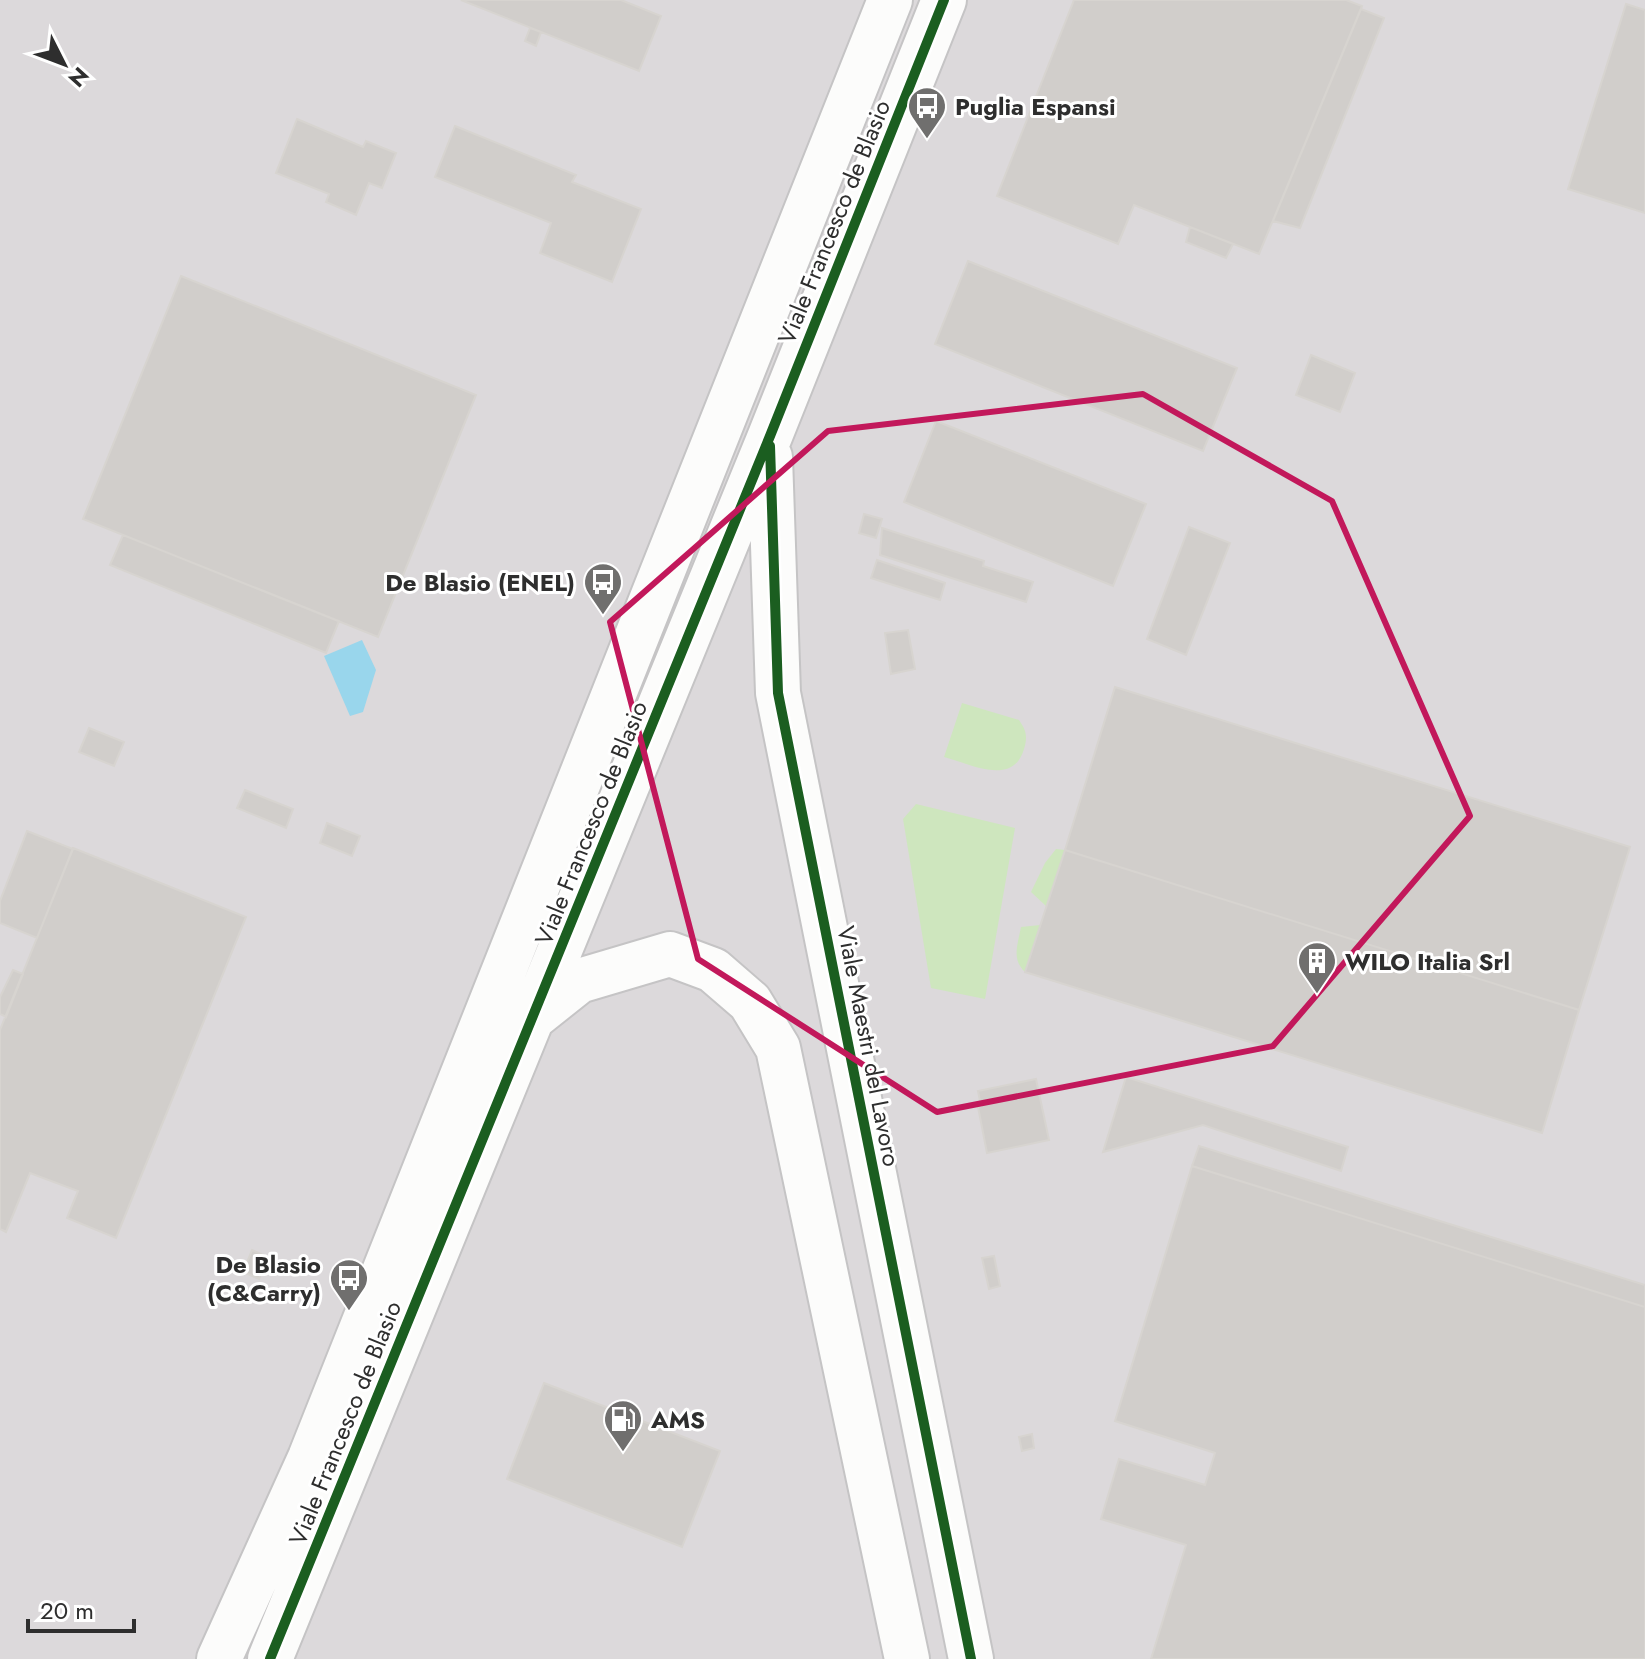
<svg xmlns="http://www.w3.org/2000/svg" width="1645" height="1659" viewBox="0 0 1645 1659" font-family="Jost,sans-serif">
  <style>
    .industrial { fill: #dcd9db }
    .green { fill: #cee6be }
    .water { fill: #99d6ec }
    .building { fill: #d1cecb; stroke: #d7d4d0; stroke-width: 2 }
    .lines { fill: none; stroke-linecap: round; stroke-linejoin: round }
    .tertiary-casing { stroke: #c5c4c5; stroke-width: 48 }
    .tertiary { stroke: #fcfcfb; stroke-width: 44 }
    .cycleway-casing { stroke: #fff; stroke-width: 15 }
    .cycleway { stroke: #1b5e20; stroke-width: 10 }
    .marked { fill: none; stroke: #c2185b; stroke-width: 6; stroke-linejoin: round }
    .labels { text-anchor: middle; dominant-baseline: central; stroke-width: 6; stroke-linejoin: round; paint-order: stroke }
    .poi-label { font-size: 24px; font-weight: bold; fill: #2e2e2e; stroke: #fff; text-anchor: start }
    .street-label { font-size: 24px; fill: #2e2e2e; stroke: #fff }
  </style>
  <rect width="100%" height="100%" fill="#ece8e4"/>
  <!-- industrial -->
  <path class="industrial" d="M0,0H1645V1659H0Z"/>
  <!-- green -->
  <path class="green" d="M962,703L1019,720C1026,730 1028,736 1024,749C1013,787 971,764 944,757Z
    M916,804L1015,828L985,999L931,988L903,819Z
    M1056,849L1065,850L1046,906L1031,892L1045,863Z
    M1040,925L1025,972C1011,959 1018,944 1021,927Z"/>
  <!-- water -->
  <path class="water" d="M362,640L376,670L363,712L350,716L324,656Z"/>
  <!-- building -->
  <path class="building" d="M461,0H621L661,16L639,71Z
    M1074,0H1346L1362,6L1259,254L1134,205L1118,244L997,196Z
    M1626,4L1645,10V213L1568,189Z
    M1361,9L1384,18L1300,228L1273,221Z
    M530,28L541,32L536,46L525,41Z
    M297,119L363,147L366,141L396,153L382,188L369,183L356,215L326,202L329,194L276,173Z
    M455,126L576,175L572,182L641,209L612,282L540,253L551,223L435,177Z
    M1190,227L1233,244L1226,258L1186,242Z
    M968,261L1237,368L1203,451L935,344Z
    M181,276L476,395L378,637L83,519Z
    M1311,355L1355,373L1340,412L1296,395Z
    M936,421L1146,504L1113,586L904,502Z
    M864,514L882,519L876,538L859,533Z
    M1189,527L1230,543L1186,655L1147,639Z
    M882,528L984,561L983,566L1033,582L1026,602L880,555Z
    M123,535L339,621L326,653L110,565Z
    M877,560L945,583L940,600L871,578Z
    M908,630L915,669L891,674L885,633Z
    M1115,687L1630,847L1579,1010L1065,850Z
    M89,728L124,742L114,766L79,752Z
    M245,790L293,809L286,828L237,808Z
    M327,823L360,836L352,856L320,843Z
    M27,831L73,849L37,938L0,923V901Z
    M73,848L246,917L116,1238L67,1218L78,1191L30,1173L6,1232L0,1229V1030Z
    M1065,850L1579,1010L1542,1133L1025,972Z
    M13,970L23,974L6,1017L0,1014V997Z
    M1126,1077L1348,1147L1341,1171L1203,1125L1103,1152Z
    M1036,1079L1049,1140L987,1153L978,1107L981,1106L978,1091Z
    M1199,1146L1645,1285V1307L1192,1166Z
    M1192,1166L1645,1307V1659H1151L1186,1545L1101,1519L1119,1459L1205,1485L1215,1453L1115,1421Z
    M252,1250L268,1257L259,1279L243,1272Z
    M994,1256L1000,1286L989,1289L982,1258Z
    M544,1383L720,1451L682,1547L507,1479Z
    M1032,1434L1034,1448L1022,1451L1019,1437Z"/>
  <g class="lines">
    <!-- tertiary casing -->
    <g class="tertiary-casing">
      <path id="tertiary" d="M770,457L778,693L971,1659
        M535,1016L579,981L670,954L713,970L750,1002L778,1048L907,1659
        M219,1659L310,1458L890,0
        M270,1659L770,436L944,0"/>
    </g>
    <!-- tertiary -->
    <use href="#tertiary" class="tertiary"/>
    <!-- cycleway casing -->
    <g class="cycleway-casing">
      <path id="cycleway" d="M770,446L778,693L971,1659
        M270,1659L770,436L944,0"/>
    </g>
    <!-- cycleway -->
    <use href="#cycleway" class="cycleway"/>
  </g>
  <!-- marked area -->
  <path class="marked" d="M1143,394L1332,501L1470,816L1273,1046L937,1112L698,959L610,622L828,431Z"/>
  <!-- icons -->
  <defs>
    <g id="bus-pin" transform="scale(2)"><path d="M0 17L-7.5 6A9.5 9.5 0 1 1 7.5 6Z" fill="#706f6e" stroke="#fff"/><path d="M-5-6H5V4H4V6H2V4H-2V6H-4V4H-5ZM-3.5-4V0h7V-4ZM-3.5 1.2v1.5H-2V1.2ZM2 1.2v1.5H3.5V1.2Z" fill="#fff"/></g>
    <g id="building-pin" transform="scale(2)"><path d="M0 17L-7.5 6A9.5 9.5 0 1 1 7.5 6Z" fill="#706f6e" stroke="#fff"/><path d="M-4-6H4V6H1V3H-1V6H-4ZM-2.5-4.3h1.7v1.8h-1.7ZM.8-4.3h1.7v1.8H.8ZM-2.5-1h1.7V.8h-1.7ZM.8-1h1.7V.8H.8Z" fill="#fff"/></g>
    <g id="fuel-pin" transform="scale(2)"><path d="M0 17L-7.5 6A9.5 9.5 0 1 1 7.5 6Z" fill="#706f6e" stroke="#fff"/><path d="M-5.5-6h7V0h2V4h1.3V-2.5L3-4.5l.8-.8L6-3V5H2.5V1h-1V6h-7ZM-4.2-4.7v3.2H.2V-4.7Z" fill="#fff"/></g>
  </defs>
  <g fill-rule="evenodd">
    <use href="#bus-pin" x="927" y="106"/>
    <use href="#bus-pin" x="603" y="582"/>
    <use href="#building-pin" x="1317" y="961"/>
    <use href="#bus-pin" x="349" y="1278"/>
    <use href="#fuel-pin" x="623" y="1419"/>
  </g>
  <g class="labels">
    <!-- poi labels -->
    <g class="poi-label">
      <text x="955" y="106">Puglia Espansi</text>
      <text x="575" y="582" text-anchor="end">De Blasio (ENEL)</text>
      <text x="1345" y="961">WILO Italia Srl</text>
      <text x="321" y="1264" text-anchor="end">De Blasio<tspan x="321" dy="28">(C&amp;Carry)</tspan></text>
      <text x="651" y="1419">AMS</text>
    </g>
    <!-- street labels -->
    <g class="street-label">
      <text transform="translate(834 222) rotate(-68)">Viale Francesco de Blasio</text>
      <text transform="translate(591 823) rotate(-68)">Viale Francesco de Blasio</text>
      <text transform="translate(869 1046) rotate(79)">Viale Maestri del Lavoro</text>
      <text transform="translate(345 1423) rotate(-68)">Viale Francesco de Blasio</text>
    </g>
  </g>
  <!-- north arrow -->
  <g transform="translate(64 64) rotate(132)" stroke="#ffffff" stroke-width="6" paint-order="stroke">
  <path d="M0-6L14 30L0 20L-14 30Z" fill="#2e2e2e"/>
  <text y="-12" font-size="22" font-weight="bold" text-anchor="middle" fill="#2e2e2e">N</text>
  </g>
  <!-- scale -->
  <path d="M28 1619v12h106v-12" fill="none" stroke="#2e2e2e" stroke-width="4"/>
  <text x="40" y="1619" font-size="24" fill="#2e2e2e" stroke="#ffffff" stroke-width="6" paint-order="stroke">20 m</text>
</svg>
